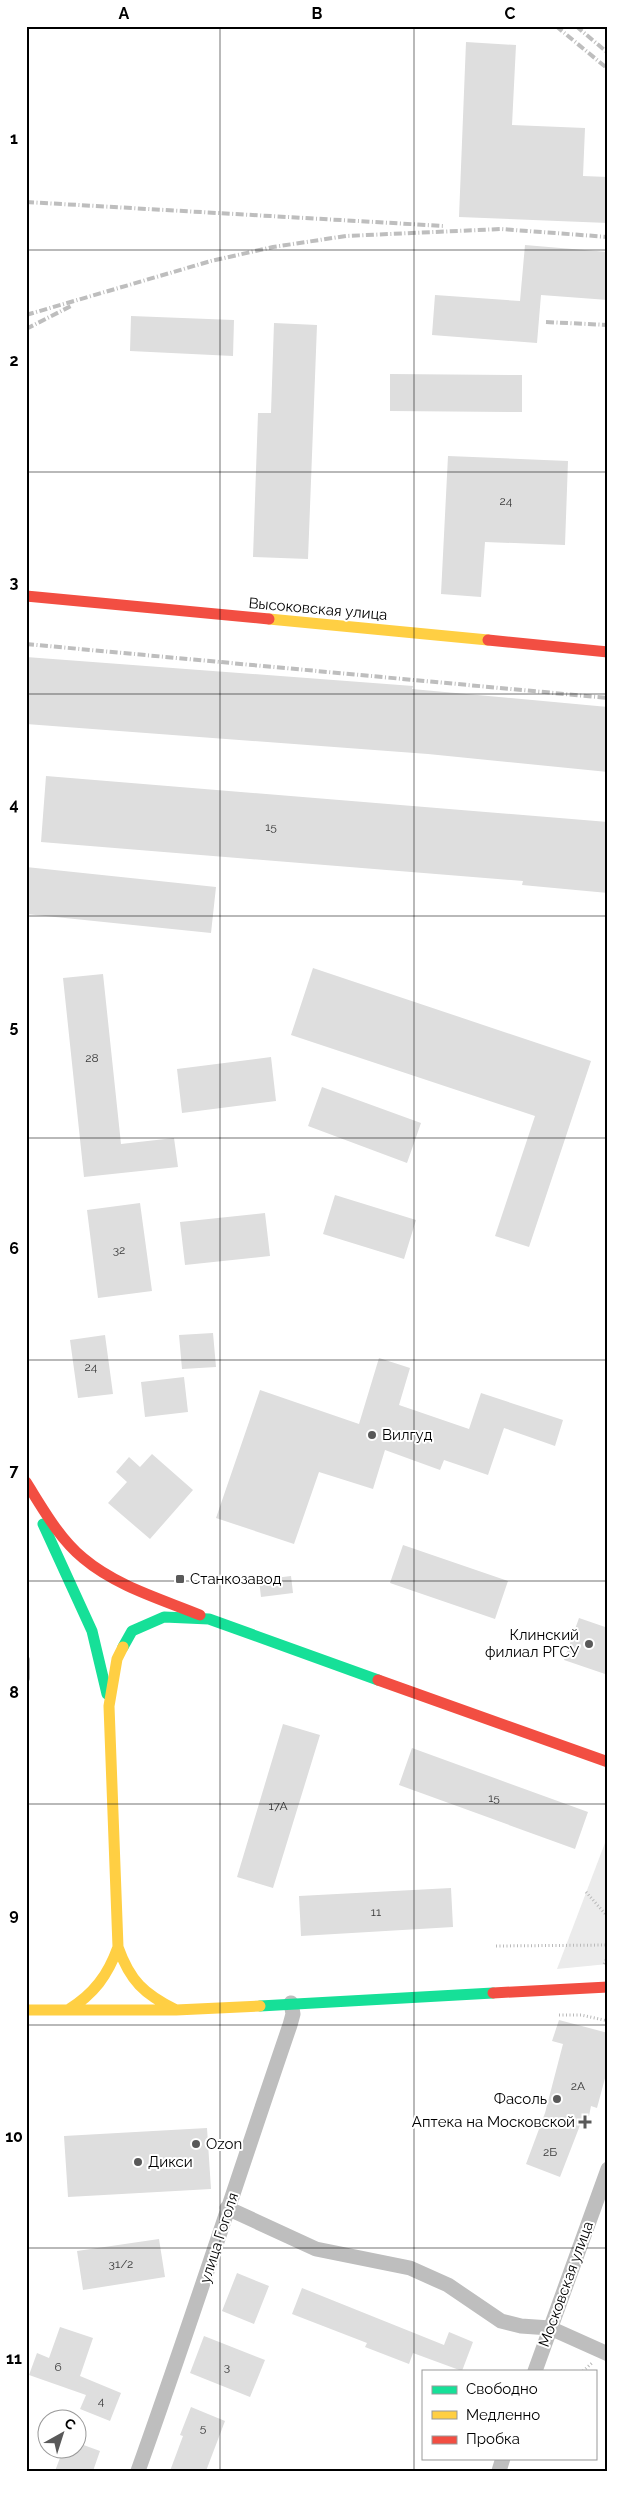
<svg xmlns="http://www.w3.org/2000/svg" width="634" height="2497" viewBox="0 0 634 2497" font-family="Raleway,sans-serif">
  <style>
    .green { fill: #ebebeb }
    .building { fill: #dedede }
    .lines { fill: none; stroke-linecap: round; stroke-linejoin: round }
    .path { stroke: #b9b9b9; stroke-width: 3; stroke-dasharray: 1 2.5; stroke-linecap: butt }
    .lane { stroke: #bebebe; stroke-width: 8 }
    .street { stroke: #bebebe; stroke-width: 15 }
    .fast { stroke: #16e098; stroke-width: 11 }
    .slow { stroke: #ffcf43; stroke-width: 11 }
    .jam { stroke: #f24e42; stroke-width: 11 }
    .rail { stroke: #bebebe; stroke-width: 4; stroke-dasharray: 8 2.5 1 2.5; stroke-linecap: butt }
    .grid { fill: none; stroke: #000; stroke-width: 1; stroke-opacity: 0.55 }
    .poi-dot { fill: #595959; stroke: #fff; stroke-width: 2 }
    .labels { text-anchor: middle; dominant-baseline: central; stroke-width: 4; stroke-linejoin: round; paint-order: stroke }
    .number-label { font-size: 12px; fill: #383838 }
    .street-label { font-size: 15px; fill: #000; stroke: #fff }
    .poi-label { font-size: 15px; fill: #000; stroke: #fff; text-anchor: start }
    .neatline { fill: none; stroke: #000; stroke-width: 2 }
    .grid-label { font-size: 16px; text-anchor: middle; font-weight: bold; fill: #000 }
  </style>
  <rect width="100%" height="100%" fill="#fff"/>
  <!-- green -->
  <path class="green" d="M608,1835V1964L557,1969Z"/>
  <!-- building -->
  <path class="building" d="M466,42L516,45L512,125L585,128L583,176L608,177V223L459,217Z
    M525,245L608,252V300L541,295L537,343L432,335L435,295L520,301Z
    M131,316L234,320L233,356L130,351Z
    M274,323L317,325L308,559L253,557L258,413H271Z
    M390,374L522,375V412L390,411Z
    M448,456L568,461L565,545L485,542L481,597L441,594Z
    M26,657L413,686L412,689L608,707V772L428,754L26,724Z
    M46,776L608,822V893L522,885L523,881L41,842Z
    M26,867L216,887L211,933L26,914Z
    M313,968L591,1061L529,1247L495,1236L535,1116L291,1035Z
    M103,974L121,1144L174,1138L178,1167L84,1177L63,978Z
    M271,1057L276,1101L182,1113L177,1069Z
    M322,1087L421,1123L407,1163L308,1126Z
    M335,1195L416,1220L404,1259L323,1234Z
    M140,1203L152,1291L98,1298L87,1210Z
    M265,1213L270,1256L185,1265L180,1222Z
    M213,1333L216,1367L182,1369L179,1335Z
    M105,1335L113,1394L78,1398L70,1340Z
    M379,1358L410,1368L399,1405L469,1429L481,1393L563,1420L555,1446L504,1428L488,1475L444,1460L440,1470L385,1450L373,1489L319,1472L294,1544L216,1518L260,1390L359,1424Z
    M184,1377L188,1412L145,1417L141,1382Z
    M152,1454L193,1490L150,1539L108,1503L127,1482L116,1472L129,1457L140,1467Z
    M403,1545L508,1581L495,1619L390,1583Z
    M291,1576L293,1593L261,1597L259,1580Z
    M579,1618L608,1628V1675L564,1660Z
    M283,1724L320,1735L273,1888L237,1877Z
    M412,1748L588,1812L575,1849L399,1785Z
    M451,1888L453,1927L301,1936L299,1896Z
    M559,2020L608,2033V2067L597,2108L591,2106L589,2116L584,2115L560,2177L526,2164L545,2113L563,2044L552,2041Z
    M207,2128L211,2189L68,2197L64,2136Z
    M159,2239L165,2277L83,2290L77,2251Z
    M237,2273L269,2286L254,2324L222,2311Z
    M302,2288L444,2345L449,2332L473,2342L462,2371L413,2353L409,2364L365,2347L367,2343L292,2314Z
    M60,2327L93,2338L80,2376L121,2393L110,2421L80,2409L86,2395L29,2375L37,2353L49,2358Z
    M204,2336L265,2360L250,2397L190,2373Z
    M191,2407L225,2421L206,2471H170L183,2436L180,2435Z
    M78,2443L100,2451L93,2471H55L63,2450H78Z"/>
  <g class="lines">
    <!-- path -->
    <path class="path" d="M586,1892L608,1917
      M496,1946L608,1945
      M604,1964L608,1956
      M559,2015H581L608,2021
      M583,2371L592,2363"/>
    <!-- lane -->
    <path class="lane" d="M26,1660V1678"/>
    <!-- street -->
    <path class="street" d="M227,2208L316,2249L410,2268L448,2285L501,2321L521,2326L550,2328L608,2354
      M535,2371L608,2169
      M138,2471C191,2323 239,2174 290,2025L293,2014L291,2003
      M499,2471L503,2458"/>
    <!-- fast -->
    <path class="fast" d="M43,1524L92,1631L107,1694
      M123,1647L132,1631L164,1617L209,1619L378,1680
      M260,2006L493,1993"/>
    <!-- slow -->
    <path class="slow" d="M269,619L488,640
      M123,1647L117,1659L109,1706L118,1947C130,1981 144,1994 176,2010
      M26,2010H176L260,2006
      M68,2010C94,1994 108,1975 118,1947"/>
    <!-- jam -->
    <path class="jam" d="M26,596L269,619
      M488,640L608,652
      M26,1482C43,1509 59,1538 83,1558C116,1586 161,1599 200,1615
      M378,1680L608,1762
      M493,1993L608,1987"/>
    <!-- rail -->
    <path class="rail" d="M556,26L608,69
      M576,26L608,53
      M26,202L444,226
      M26,315L211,261L273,247L346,236L501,229L608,237
      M546,322L608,325
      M26,329L71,306
      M26,644L608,698"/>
  </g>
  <!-- grid -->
  <path class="grid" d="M220,26V2471M414,26V2471M26,250H608M26,472H608M26,694H608M26,916H608M26,1138H608M26,1360H608M26,1581H608M26,1804H608M26,2025H608M26,2248H608"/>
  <!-- markers -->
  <g class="poi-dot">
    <circle cx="372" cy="1435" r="5"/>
    <rect x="175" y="1574" width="10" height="10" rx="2.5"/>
    <circle cx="589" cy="1644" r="5"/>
    <circle cx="557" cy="2099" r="5"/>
    <path d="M582.5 2114.5h5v5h5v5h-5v5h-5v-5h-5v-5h5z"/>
    <circle cx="196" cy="2144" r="5"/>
    <circle cx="138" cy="2162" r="5"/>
  </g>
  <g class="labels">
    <!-- number labels -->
    <g class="number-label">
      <text x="506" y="501">24</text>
      <text x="271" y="827">15</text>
      <text x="92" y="1058">28</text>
      <text x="119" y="1250">32</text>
      <text x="91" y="1367">24</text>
      <text x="494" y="1798">15</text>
      <text x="278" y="1806">17А</text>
      <text x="376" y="1912">11</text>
      <text x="578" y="2086">2А</text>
      <text x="550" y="2152">2Б</text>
      <text x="121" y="2264">31/2</text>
      <text x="58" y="2367">6</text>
      <text x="227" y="2367">3</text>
      <text x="101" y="2401">4</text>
      <text x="203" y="2428">5</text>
    </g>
    <!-- street labels -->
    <g class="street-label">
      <text transform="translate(318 609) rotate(5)">Высоковская улица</text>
      <text transform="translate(219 2238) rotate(-72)">улица Гоголя</text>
      <text transform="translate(566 2284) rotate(-70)">Московская улица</text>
    </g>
    <!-- poi labels -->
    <g class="poi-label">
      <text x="382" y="1435">Вилгуд</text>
      <text x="190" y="1579">Станкозавод</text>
      <text x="579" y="1635" text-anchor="end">Клинский<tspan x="579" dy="17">филиал РГСУ</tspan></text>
      <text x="547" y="2099" text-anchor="end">Фасоль</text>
      <text x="575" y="2122" text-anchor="end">Аптека на Московской</text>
      <text x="206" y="2144">Ozon</text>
      <text x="148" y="2162">Дикси</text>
    </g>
  </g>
  <!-- border -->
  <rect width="634" height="2497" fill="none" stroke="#ffffff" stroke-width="55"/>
  <!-- legend -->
  <rect x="422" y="2370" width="175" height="90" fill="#ffffff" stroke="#999999"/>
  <rect x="432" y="2386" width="25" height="8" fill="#16e098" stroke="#999999"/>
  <text x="466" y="2394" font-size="15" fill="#000000">Свободно</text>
  <rect x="432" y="2411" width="25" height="8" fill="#ffcf43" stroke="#999999"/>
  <text x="466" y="2420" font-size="15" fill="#000000">Медленно</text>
  <rect x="432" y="2436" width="25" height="8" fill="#f24e42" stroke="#999999"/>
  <text x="466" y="2444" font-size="15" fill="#000000">Пробка</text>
  <!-- north arrow -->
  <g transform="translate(62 2434) rotate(39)"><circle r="24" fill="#ffffff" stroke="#999999"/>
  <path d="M0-4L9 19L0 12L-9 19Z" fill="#595959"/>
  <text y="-8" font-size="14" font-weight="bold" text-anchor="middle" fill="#000000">С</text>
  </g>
  <rect x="28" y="28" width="578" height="2442" class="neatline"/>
  <g class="grid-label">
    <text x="124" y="19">A</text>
    <text x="317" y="19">B</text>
    <text x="510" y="19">C</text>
    <text x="14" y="144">1</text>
    <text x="14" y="366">2</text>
    <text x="14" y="588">3</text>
    <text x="14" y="810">4</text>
    <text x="14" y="1032">5</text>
    <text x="14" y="1254">6</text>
    <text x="14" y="1476">7</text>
    <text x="14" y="1698">8</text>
    <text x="14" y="1920">9</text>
    <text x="14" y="2142">10</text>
    <text x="14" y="2364">11</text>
  </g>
</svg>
